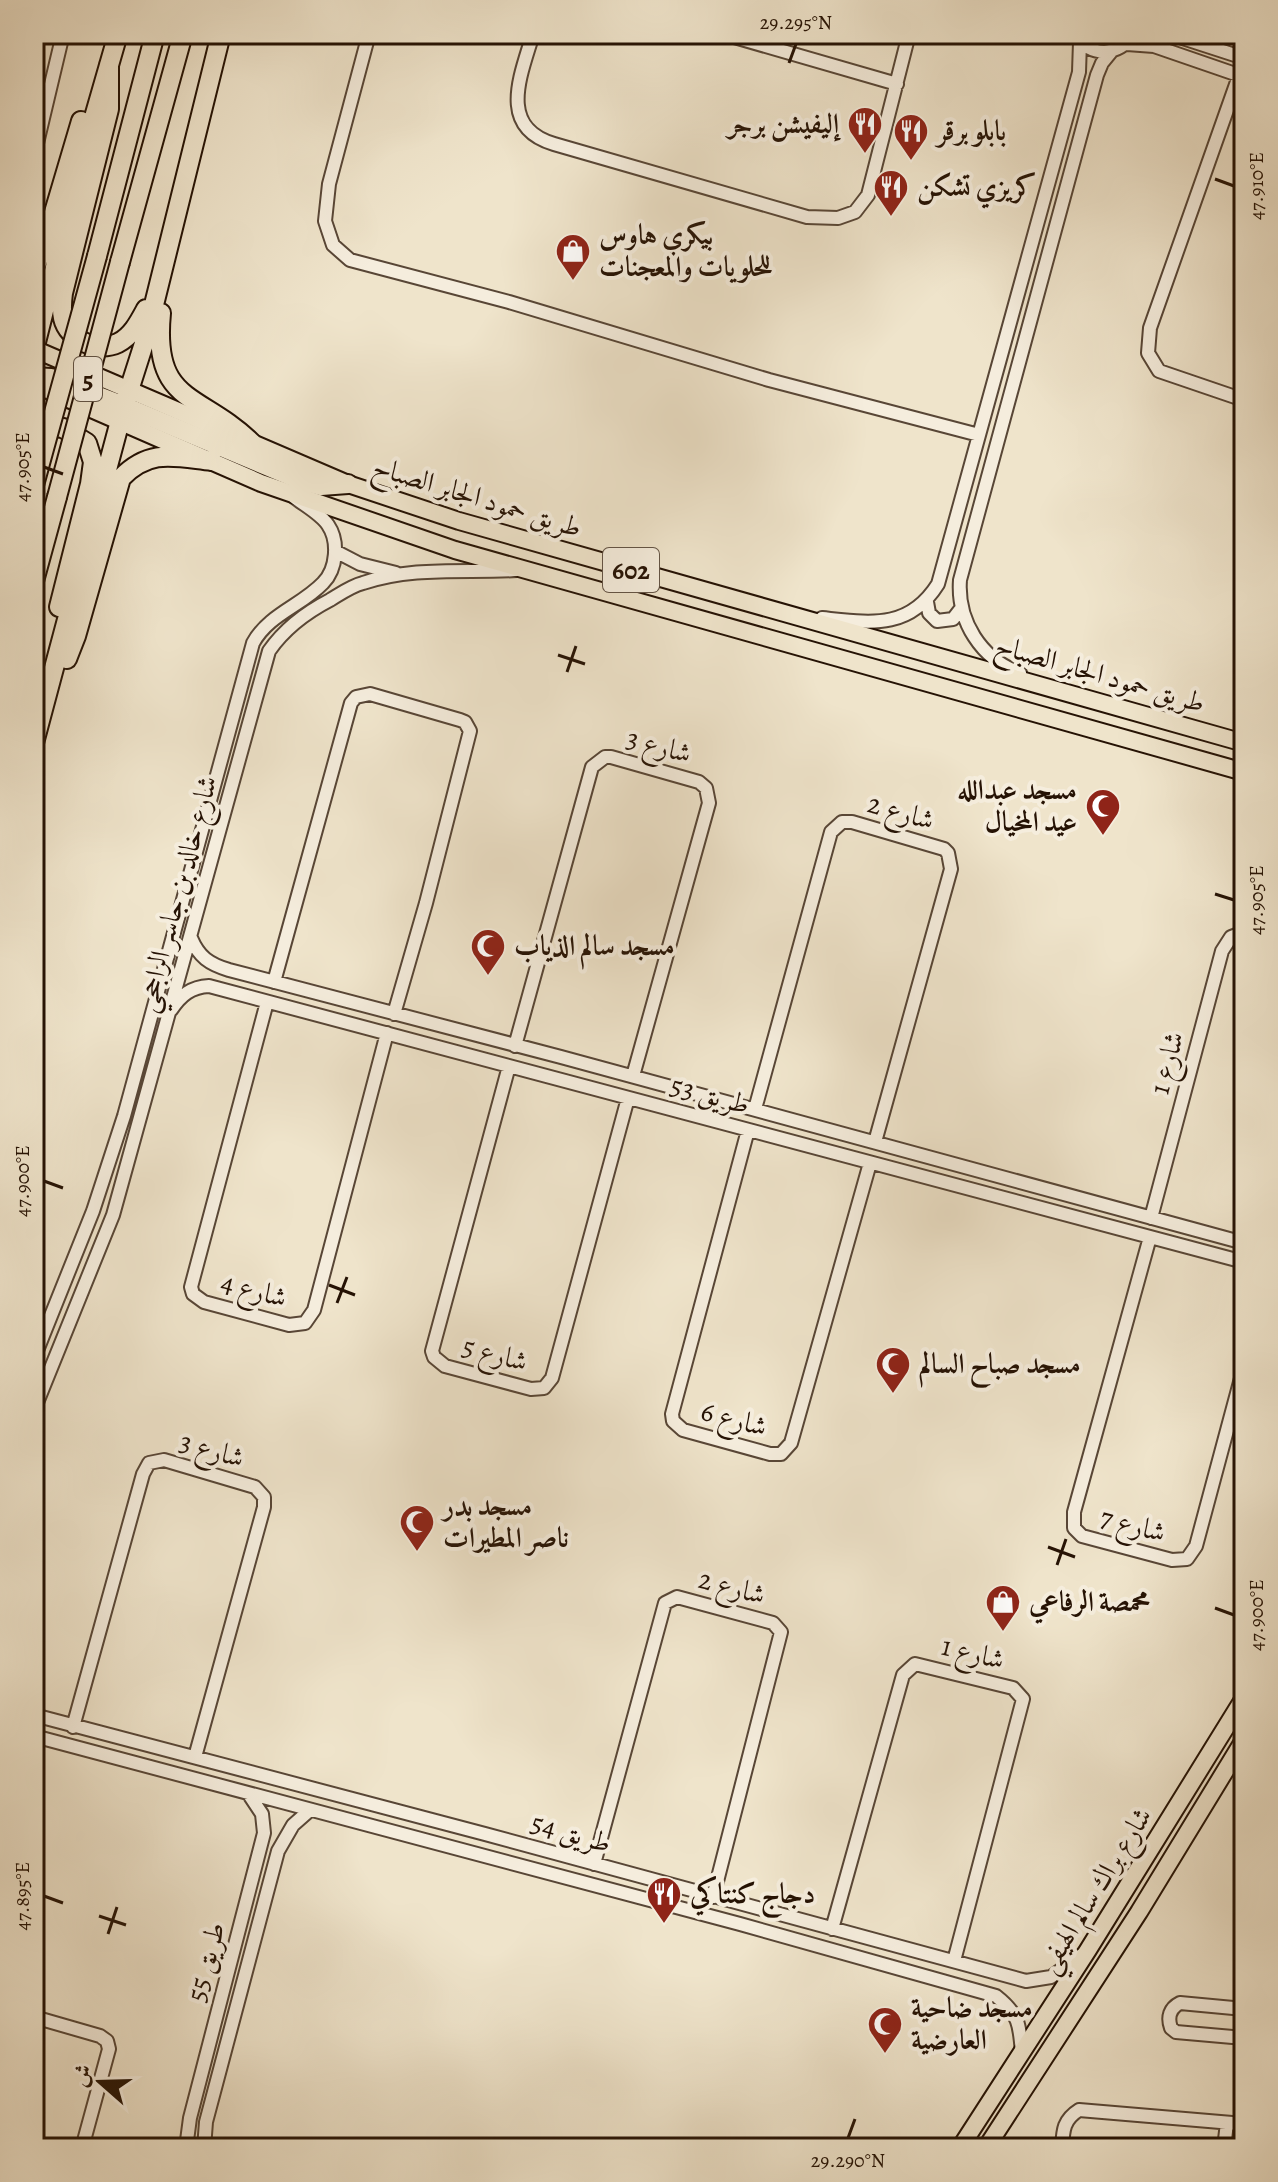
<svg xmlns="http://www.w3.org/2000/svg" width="1278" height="2182" viewBox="0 0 1278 2182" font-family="Alegreya,Amiri,serif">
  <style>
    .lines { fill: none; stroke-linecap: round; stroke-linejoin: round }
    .minor-casing { stroke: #584636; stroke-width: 16 }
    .major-casing { stroke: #251204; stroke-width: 20 }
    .highway-casing { stroke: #251204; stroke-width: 22 }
    .minor { stroke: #f5eddd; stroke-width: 12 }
    .major { stroke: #efe4cb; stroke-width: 16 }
    .highway { stroke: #efe4cb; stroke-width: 18 }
    .highway-bridge-casing { stroke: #251204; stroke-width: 22; stroke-linecap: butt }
    .highway-bridge { stroke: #efe4cb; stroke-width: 18 }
    .ticks { fill: none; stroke: #251204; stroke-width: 3 }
    .labels { text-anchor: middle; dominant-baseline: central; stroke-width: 8; stroke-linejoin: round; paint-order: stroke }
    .shield { fill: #f5eddd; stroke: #635445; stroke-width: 2 }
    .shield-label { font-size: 26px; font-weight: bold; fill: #251204 }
    .poi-label { font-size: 28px; font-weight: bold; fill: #251204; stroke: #f5eddd; text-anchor: start }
    .street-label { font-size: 28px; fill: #251204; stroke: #f5eddd }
    .neatline { fill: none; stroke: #251204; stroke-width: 3 }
    .ticks-label { font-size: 20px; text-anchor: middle; fill: #251204 }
  </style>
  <rect width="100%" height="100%" fill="#efe4cb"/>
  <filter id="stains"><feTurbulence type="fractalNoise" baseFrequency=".0025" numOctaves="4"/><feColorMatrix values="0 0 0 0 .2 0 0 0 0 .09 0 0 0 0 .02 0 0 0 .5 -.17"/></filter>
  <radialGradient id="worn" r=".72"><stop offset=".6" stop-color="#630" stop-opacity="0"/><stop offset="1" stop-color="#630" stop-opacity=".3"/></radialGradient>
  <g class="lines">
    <!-- minor casing -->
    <g class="minor-casing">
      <path id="minor" d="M369,34L329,184L325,221L333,245L350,260L509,302L769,380L979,435
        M533,34C521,75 497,127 554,144L807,217L838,218L855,212L868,195L909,34
        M724,34L897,84
        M1075,34C1090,59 1119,56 1134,34
        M1170,34L1244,58
        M1127,44L1154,46L1244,77
        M1239,76L1150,328L1148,353L1159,371L1244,400
        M34,156L63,34
        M335,551L360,564L396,573
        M927,602L929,613L937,621L953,619L960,610
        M822,618C871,623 909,630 938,584L1079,72L1080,42
        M1020,673C981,659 957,621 960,580L1097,75L1102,63L1111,52
        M191,938C199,957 209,964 229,970L561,1057L1244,1243
        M274,982L351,703L356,697L370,694L460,720L465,722L470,731L426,903L394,1014
        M267,1002L191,1287L193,1294L204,1302L289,1325L305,1323L314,1310L387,1033
        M171,1010C181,995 191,987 209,986L1244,1262
        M515,1046L592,767L605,757H611L699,782L706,788L709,803L633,1076
        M509,1066L432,1351L434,1357L445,1366L531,1389L544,1388L552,1378L628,1098
        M755,1109L831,832L842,822H852L944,849L948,853L951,869L875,1142
        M748,1130L672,1414L673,1421L683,1430L770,1454H781L791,1443L870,1163
        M1151,1218L1222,951L1231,937L1244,932
        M1150,1237L1074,1512V1528L1082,1536L1172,1560L1187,1559L1196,1546L1244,1367
        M34,1358L93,1211L124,1116L253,643C269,614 301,606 323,583C337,569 339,541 328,525C321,514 304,505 294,497
        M34,1410L113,1215L269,651C285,628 305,613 330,600C340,594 351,586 363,583C413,566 465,573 517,570
        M34,1715L485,1834L1026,1981L1051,1977L1083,1954
        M73,1727L143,1474L149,1463L164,1460L255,1487L264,1497V1507L195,1757
        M34,1736L740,1924L996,1996C1019,2014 1020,2025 1022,2054
        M594,1864L665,1603L677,1597L773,1623L781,1632L713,1897
        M832,1929L903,1675L915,1664L1013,1688L1023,1699L954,1961
        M1244,2009L1180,2003C1170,2008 1167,2017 1171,2028L1176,2032L1244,2038
        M34,2017L100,2036L107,2041L109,2049L82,2148
        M34,2145L45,2148
        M186,2148L190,2118L264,1833L262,1814L250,1796
        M204,2148L206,2122L278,1851L293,1825L310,1810
        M1062,2148C1063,2131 1063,2120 1079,2110L1244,2124
        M1224,2148L1227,2123"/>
    </g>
    <!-- major casing -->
    <g class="major-casing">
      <path id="major" d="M34,349L348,484L459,521L1244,743
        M34,384L261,483L455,550L1244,772
        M960,2148L1088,1950L1244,1698
        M986,2148L1139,1912L1244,1740"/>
    </g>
    <!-- highway casing -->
    <g class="highway-casing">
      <path id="highway" d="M109,65V109L63,293C62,301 61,310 63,318C68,340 97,353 118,343C132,336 139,322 146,309
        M97,256L155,34
        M120,262L183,34
        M34,271L47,236L81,121
        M161,313C152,405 200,392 252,443
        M34,350L86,145L118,34
        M34,377L51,378L124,406L300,480L321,486L348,484
        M34,427L38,425L63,428L87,443L93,462L90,484L59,607
        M34,581L57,497
        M67,659L76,636L121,478C150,448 175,457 212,461
        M34,743L124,406L146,337L221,34"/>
    </g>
    <!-- minor -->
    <use href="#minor" class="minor"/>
    <!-- major -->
    <use href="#major" class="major"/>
    <!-- highway -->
    <use href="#highway" class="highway"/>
    <!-- highway-bridge casing -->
    <g class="highway-bridge-casing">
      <path id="highway-bridge" d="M34,485L97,256
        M57,497L120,262"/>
    </g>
    <!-- highway-bridge -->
    <use href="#highway-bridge" class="highway-bridge"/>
  </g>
  <!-- ticks -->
  <path class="ticks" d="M789,63L796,44M1215,179L1234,186M44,467L63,474M558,655L585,664M567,672L576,646M1215,894L1234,900M44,1181L63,1188M329,1285L355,1295M337,1303L347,1277M1048,1547L1075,1557M1057,1565L1066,1539M1215,1608L1234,1615M44,1896L63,1903M99,1916L126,1925M108,1934L117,1907M848,2138L855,2119"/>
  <!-- icons -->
  <defs>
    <g id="restaurant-pin" transform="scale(1.8)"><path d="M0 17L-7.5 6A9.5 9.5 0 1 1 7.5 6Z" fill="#8f2418" stroke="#f5eddd"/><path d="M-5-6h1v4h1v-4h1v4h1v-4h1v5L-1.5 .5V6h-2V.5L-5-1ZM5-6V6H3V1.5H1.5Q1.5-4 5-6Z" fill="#fff"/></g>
    <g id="shop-pin" transform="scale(1.8)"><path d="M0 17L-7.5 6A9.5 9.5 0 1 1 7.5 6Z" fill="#8f2418" stroke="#f5eddd"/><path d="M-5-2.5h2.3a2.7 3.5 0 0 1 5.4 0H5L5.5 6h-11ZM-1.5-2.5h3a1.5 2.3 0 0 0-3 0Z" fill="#fff"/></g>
    <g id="mosque-pin" transform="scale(1.8)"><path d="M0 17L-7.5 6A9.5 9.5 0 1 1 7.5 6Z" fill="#8f2418" stroke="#f5eddd"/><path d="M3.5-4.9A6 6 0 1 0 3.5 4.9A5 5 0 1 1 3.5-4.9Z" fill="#fff"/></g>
  </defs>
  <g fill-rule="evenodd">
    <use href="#restaurant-pin" x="865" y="124"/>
    <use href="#restaurant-pin" x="911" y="131"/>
    <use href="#restaurant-pin" x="891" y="187"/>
    <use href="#shop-pin" x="573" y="251"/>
    <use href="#mosque-pin" x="1103" y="806"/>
    <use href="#mosque-pin" x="488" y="946"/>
    <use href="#mosque-pin" x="893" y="1364"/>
    <use href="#mosque-pin" x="417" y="1522"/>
    <use href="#shop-pin" x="1003" y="1602"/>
    <use href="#restaurant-pin" x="664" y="1894"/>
    <use href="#mosque-pin" x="885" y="2024"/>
  </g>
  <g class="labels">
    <!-- shield labels -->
    <g class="shield">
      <rect x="74" y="357" width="28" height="44" rx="6"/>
      <rect x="603" y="548" width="56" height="44" rx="6"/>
    </g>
    <g class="shield-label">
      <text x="88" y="379">5</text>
      <text x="631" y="570">602</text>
    </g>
    <!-- poi labels -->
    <g class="poi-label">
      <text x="839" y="124" text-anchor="end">إليفيشن برجر</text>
      <text x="937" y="131">بابلو برقر</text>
      <text x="917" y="187">كريزي تشكن</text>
      <text x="599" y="235">بيكري هاوس<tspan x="599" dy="32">للحلويات والمعجنات</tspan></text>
      <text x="1077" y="790" text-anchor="end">مسجد عبدالله<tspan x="1077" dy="32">عيد المخيال</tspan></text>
      <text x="514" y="946">مسجد سالم الذياب</text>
      <text x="919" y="1364">مسجد صباح السالم</text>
      <text x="443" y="1506">مسجد بدر<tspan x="443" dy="32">ناصر المطيرات</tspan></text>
      <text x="1029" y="1602">محمصة الرفاعي</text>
      <text x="690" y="1894">دجاج كنتاكي</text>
      <text x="911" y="2008">مسجد ضاحية<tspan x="911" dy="32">العارضية</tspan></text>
    </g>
    <!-- street labels -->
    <g class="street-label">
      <text transform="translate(477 497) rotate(17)">طريق حمود الجابر الصباح</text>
      <text transform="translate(1100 674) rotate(16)">طريق حمود الجابر الصباح</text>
      <text transform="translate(659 746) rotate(15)">شارع 3</text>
      <text transform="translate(901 812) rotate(16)">شارع 2</text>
      <text transform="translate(177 894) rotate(-75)">شارع خالد بن جاسر الراجحي</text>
      <text transform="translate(1167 1063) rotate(-75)">شارع 1</text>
      <text transform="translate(710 1095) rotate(15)">طريق 53</text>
      <text transform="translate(254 1290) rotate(15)">شارع 4</text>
      <text transform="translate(495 1354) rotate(15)">شارع 5</text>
      <text transform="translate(734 1419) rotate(15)">شارع 6</text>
      <text transform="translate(212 1450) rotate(16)">شارع 3</text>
      <text transform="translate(1133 1525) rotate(15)">شارع 7</text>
      <text transform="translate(732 1587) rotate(15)">شارع 2</text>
      <text transform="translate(973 1653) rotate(14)">شارع 1</text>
      <text transform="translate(571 1833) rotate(16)">طريق 54</text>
      <text transform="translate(1095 1890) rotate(-58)">شارع براك سالم الهيفي</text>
      <text transform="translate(206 1962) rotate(-75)">طريق 55</text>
    </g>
  </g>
  <!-- margin -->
  <rect width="1278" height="2182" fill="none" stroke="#efe4cb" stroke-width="88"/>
  <!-- north arrow -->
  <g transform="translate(100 2082) rotate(290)" stroke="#f5eddd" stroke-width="6" paint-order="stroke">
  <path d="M0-6L14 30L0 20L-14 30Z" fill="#251204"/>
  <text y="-12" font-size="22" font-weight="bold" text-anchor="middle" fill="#251204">ش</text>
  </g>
  <rect x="44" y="44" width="1190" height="2094" class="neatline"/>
  <g class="ticks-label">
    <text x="796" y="29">29.295°N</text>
    <text transform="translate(1256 186) rotate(-90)" y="7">47.910°E</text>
    <text transform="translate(22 467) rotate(-90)" y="7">47.905°E</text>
    <text transform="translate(1256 900) rotate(-90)" y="7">47.905°E</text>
    <text transform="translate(22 1181) rotate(-90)" y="7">47.900°E</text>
    <text transform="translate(1256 1615) rotate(-90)" y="7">47.900°E</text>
    <text transform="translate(22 1896) rotate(-90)" y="7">47.895°E</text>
    <text x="848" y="2167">29.290°N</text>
  </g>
  <rect width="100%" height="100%" filter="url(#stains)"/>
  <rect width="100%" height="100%" fill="url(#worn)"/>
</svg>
